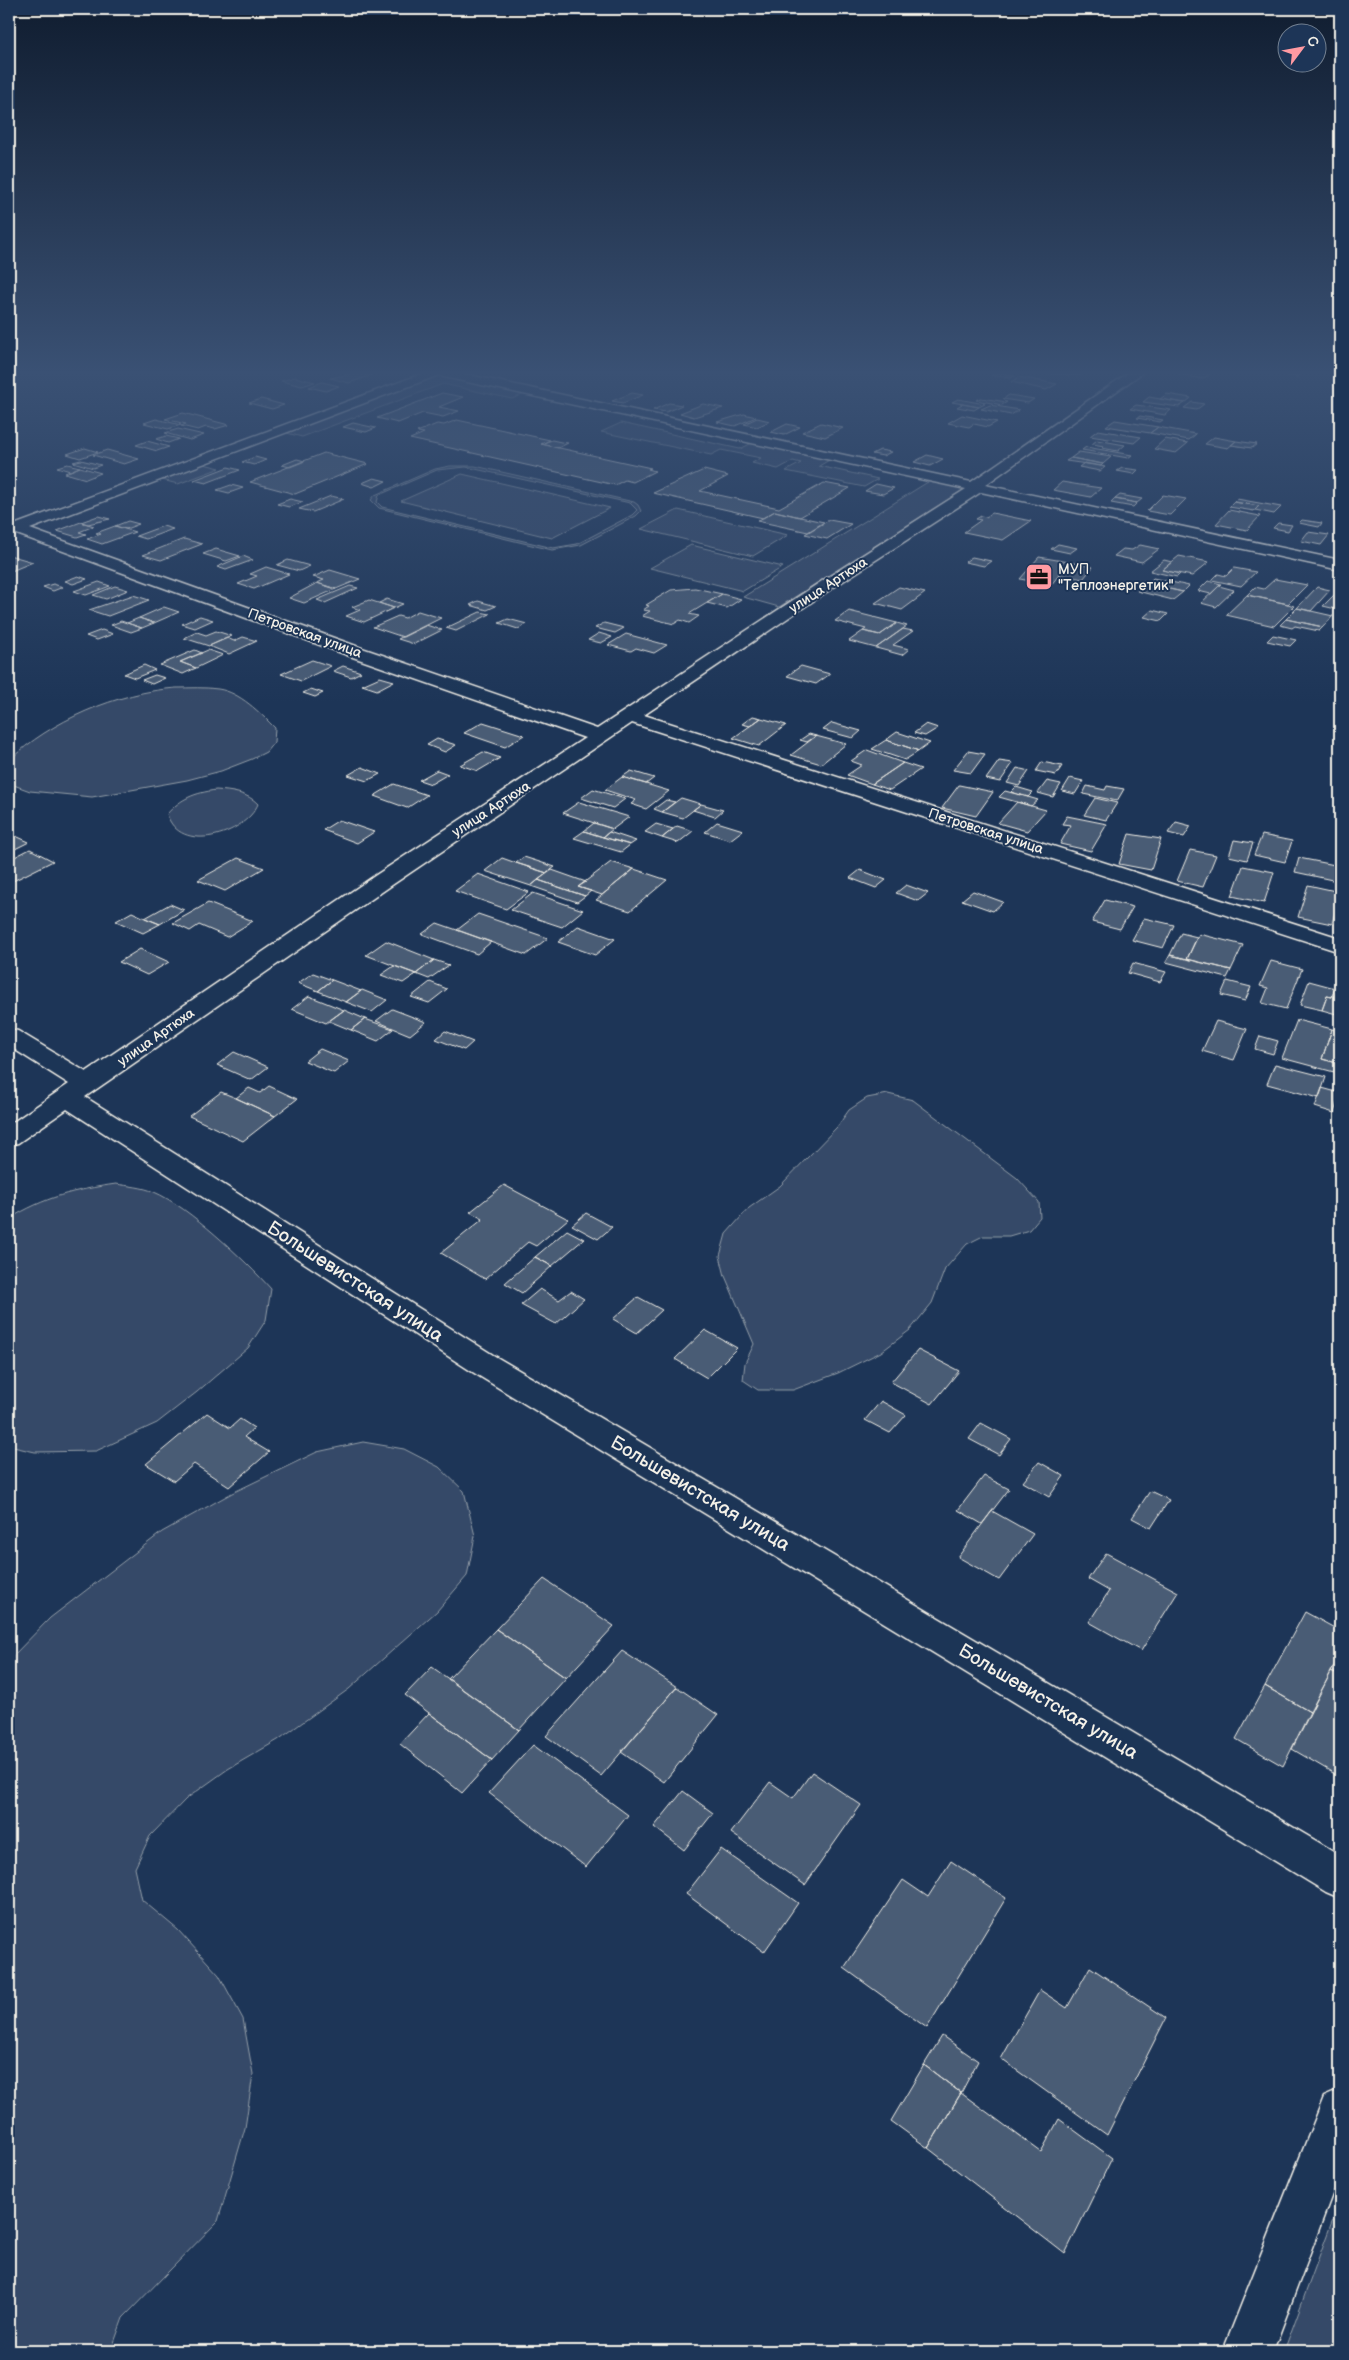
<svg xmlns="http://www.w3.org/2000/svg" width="1349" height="2360" viewBox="0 0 1349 2360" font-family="'Balsamiq Sans',sans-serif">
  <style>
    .green { fill: #354a67; stroke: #949ea8; fill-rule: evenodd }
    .building { fill: #485b74; stroke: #f4f1e8 }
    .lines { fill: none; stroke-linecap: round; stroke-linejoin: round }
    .minor-casing { stroke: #f4f1e8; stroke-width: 3 }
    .minor { fill: #1d3557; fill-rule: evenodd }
    .labels { text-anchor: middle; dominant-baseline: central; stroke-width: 4; stroke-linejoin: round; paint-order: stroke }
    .far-poi-label { font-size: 14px; fill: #f4f1e8; stroke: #1d3557; text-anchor: start }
    .far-street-label { font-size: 14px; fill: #f4f1e8; stroke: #1d3557 }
    .near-street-label { font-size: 19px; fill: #f4f1e8; stroke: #1d3557 }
  </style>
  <rect width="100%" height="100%" fill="#1d3557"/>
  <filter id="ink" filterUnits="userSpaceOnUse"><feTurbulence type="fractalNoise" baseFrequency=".02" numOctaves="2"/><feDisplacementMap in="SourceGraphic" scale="10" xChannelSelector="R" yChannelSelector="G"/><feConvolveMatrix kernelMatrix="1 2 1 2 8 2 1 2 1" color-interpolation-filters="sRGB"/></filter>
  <g filter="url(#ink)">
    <!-- green -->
    <path class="green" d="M440,374L527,393L512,399L443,384L302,437L283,432Z
      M621,423L740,449L754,442L831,459L819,466L878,479L864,487L786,471L801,463L793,461L778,469L752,463L761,458L721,450L711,455L601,432Z
      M200,463L220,468L178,484L158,479Z
      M450,466H475L634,502L638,505L641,511L636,516L581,545L552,550L379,508L371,500L375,495L435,469ZM466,467L630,503L637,510L632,515L577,544L553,548L382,507L377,502L379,495L437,470Z
      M462,474L610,508L552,538L401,501Z
      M931,480L966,488L779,607L743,597Z
      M678,510L788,535L753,556L641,529Z
      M691,545L783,567L743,591L650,568Z
      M176,688C190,688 205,687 218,689C240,692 260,713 275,728L274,742L266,752L252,759L221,771L187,780L92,797L30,791L11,784L9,779V761C49,721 119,692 176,688Z
      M216,790C231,791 248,793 258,804C245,835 179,855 167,814C181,798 195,793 216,790Z
      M888,1094L913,1100L1017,1178L1039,1202L1040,1217L1029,1230L1009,1236H983L967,1244L945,1269L932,1303L910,1330L881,1352L838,1373L793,1390H758L743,1380L745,1363L754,1344L725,1276L720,1256L726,1234L749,1208L780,1186L837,1127L849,1110L867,1098Z
      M116,1184C128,1186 143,1187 154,1192C188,1206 246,1261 271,1289L266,1320L248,1348L197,1392L157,1423L96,1451L35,1452L9,1446V1219C45,1197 74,1190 116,1184Z
      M363,1442L404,1449L439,1467L464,1491L475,1536L467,1576L437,1611L349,1689L278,1740L228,1769L186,1799L150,1836L135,1868L142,1900L178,1930L219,1975L243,2019L253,2074L245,2128L218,2221L123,2318L111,2351H9V1660L50,1618L162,1532L232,1493L317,1452Z
      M1340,2200V2351H1284Z"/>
    <!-- building -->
    <path class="building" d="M358,373L372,375L349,383L330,378Z
      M995,373H1000L1015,376L1010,378L991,375Z
      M1045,373H1083L1078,376Z
      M1180,373H1205L1211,374L1202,379L1178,374Z
      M1271,373H1303L1297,377Z
      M295,377L315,382L302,386L281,381Z
      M1019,377L1057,384L1046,390L1011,382Z
      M322,382L339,386L326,391L309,387Z
      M442,393L463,397L439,407L459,411L443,417L423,413L398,423L377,418Z
      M632,393L643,395L623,403L612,401Z
      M1167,394L1191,398L1185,403L1160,399Z
      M1009,395L1034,399L1028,403L1003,399Z
      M1149,397L1160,399L1185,403L1179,407L1143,402Z
      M981,398L1007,402L1002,405L976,400Z
      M261,399L284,405L272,409L249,403Z
      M958,399L985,404L979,407L952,402Z
      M1192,402L1204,404L1196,410L1184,408Z
      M669,403L682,405L666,412L653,410Z
      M703,404L723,408L694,417L680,413Z
      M962,404L979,407L974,410L957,407Z
      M990,405L1019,410L1011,415L981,409Z
      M1136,405L1171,410L1165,415L1130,409Z
      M183,413L229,425L215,429L206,427L198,430L181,426L186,424L165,419Z
      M744,414L756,417L735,426L717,422Z
      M962,415L997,422L988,427L974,424L969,427L948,423Z
      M1140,416L1163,420L1160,422L1137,418Z
      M757,418L770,421L757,427L744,424Z
      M156,419L181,425L168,429L144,423Z
      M457,420L550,440L541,444L651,468L648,469L655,471L633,482L625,480L615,485L410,439L424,433L417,432L437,424L444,425Z
      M1115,420L1158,427L1150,433L1106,426Z
      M353,423L376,428L366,432L343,427Z
      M821,423L843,428L825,437L802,432Z
      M787,424L800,427L784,435L771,432Z
      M1158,427L1196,434L1189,440L1150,433Z
      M178,429L204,435L190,440L165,433Z
      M1098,430L1141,437L1134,443L1090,436Z
      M166,436L179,439L168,443L156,439Z
      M1214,437L1236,441L1228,448L1205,444Z
      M1165,439L1188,443L1176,453L1154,449Z
      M552,440L561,442L568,443L558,448L541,444Z
      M1097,440L1125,445L1118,451L1102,448L1104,446L1092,444Z
      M147,441L169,447L157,451L136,445Z
      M1236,441L1257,444L1252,448L1231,445Z
      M1086,447L1132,455L1128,458L1082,450Z
      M85,448L98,452L80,458L67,454Z
      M107,450L139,459L124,464L93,455Z
      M880,450L891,452L883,456L872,454Z
      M1079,452L1092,454L1111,457L1103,464L1071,458Z
      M324,453L368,464L295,494L250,482Z
      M927,455L943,459L930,466L914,462Z
      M255,457L266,460L254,465L242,462Z
      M1071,458L1103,464L1101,466L1066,461Z
      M297,459L305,461L290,467L282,465Z
      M81,460L101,465L93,468L73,462Z
      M1084,463L1101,466L1105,467L1100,471L1079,467Z
      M67,464L80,467L70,471L57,467Z
      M80,467L101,473L86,479L65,473Z
      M228,467L240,470L206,483L194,480Z
      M1122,468L1138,470L1134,474L1117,471Z
      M704,470L728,476L700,491L779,508L824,483L850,488L800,517L775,511L763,518L653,493Z
      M374,478L386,481L374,487L362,483Z
      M1062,482L1080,485L1101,488L1091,497L1053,490Z
      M876,484L894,488L883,494L865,491Z
      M231,485L243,488L229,493L217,490Z
      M1120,495L1142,499L1137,503L1115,499Z
      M1163,495L1186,499L1170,515L1147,511Z
      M331,496L344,499L313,512L299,509Z
      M290,499L303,502L289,507L277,504Z
      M1115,499L1137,503L1133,507L1111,503Z
      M1237,499L1281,507L1274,514L1255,510L1259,506L1234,502Z
      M1234,502L1259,506L1254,511L1229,507Z
      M1229,510L1260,516L1247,530L1216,524Z
      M775,511L800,517L824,522L808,532L757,521Z
      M992,513L1031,521L1003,540L964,532L981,520L976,519L981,516L986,517Z
      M98,516L110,519L88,524L81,522Z
      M829,520L851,524L827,539L805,534Z
      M1302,520L1322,523L1319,527L1299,523Z
      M128,521L139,524L126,529L115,526Z
      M81,522L94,526L79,532L86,534L77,537L57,531Z
      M1278,523L1292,525L1288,531L1273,528Z
      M115,526L135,532L102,544L87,539L101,534L96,533Z
      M163,526L173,529L146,539L136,536Z
      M1308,532L1329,535L1321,545L1301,541Z
      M184,539L202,544L161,560L143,555Z
      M1058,544L1077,548L1070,553L1051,549Z
      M1140,545L1159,549L1142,562L1114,556L1123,549L1132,550Z
      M216,549L240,556L226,561L203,554Z
      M9,555L33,562L9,572Z
      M243,556L253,560L226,570L217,567Z
      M1179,556L1209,562L1192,576L1162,570Z
      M972,557L991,561L984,566L965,562Z
      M1039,557L1069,562L1051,585L1020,579Z
      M288,560L310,566L299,571L277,565Z
      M1164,560L1172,562L1162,570L1180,574L1177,577L1150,571Z
      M1069,562L1093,567L1083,579L1059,575Z
      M266,567L289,574L254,589L238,584L257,576L250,574Z
      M1234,568L1256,572L1241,586L1212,580L1218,574L1226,576Z
      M330,570L360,579L336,589L317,583L324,580L313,577Z
      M78,576L87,579L73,584L65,581Z
      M1153,578L1189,586L1183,592L1147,584Z
      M1275,579L1307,585L1288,604L1247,595L1255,587L1264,589Z
      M1208,581L1221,584L1211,594L1198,591Z
      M99,582L110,586L86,595L74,591Z
      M317,583L336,589L304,603L289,598Z
      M53,584L63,587L53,591L43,587Z
      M1147,584L1183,592L1173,600L1137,591Z
      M115,586L128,590L106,599L93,595Z
      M350,586L358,588L325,603L317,600Z
      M1219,586L1234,590L1216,607L1201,603Z
      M899,587L925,593L902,610L875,603Z
      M1317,587L1330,590L1311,611L1297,608Z
      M695,588L722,594L689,614L699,616L689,623L680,620L674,624L642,616L650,611L643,610L649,606L646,605L671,590Z
      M1339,590L1340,610L1323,606Z
      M722,594L741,599L727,608L707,603Z
      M133,595L149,600L108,616L89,610Z
      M1247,595L1288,604L1294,606L1274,626L1226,615Z
      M387,599L403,604L394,608L379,603Z
      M369,600L394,608L364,622L346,616L360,610L352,607Z
      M478,601L496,606L487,610L470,605Z
      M164,607L179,612L154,623L139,618Z
      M1297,608L1311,611L1333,616L1323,627L1286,619Z
      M1152,610L1168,614L1161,621L1144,617Z
      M418,611L441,618L403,637L373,627L398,616L405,618Z
      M849,611L897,623L880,635L863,631L866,629L835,621Z
      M480,612L490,614L456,631L446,628Z
      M200,616L213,620L195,628L182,624Z
      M139,618L154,623L142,628L127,623Z
      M508,619L527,624L518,629L499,623Z
      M1286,619L1323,627L1319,631L1295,626L1292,628L1280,625Z
      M121,621L142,628L131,632L111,625Z
      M604,623L624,628L615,633L595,628Z
      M897,623L907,626L876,648L849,641L863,631L880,635Z
      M426,625L442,630L414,644L398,639Z
      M903,629L913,631L893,645L909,649L902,655L876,648Z
      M102,630L113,634L97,640L86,636Z
      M216,631L232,636L209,646L184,638L197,632L206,635Z
      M599,633L612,637L601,643L588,640Z
      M626,634L667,645L654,653L636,648L631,651L608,645Z
      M1273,635L1296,640L1290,646L1267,641Z
      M243,637L257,641L229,654L209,646L227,638L234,641Z
      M195,650L202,653L180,662L196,668L183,674L160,665Z
      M208,650L223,655L196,668L180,662Z
      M312,660L331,666L301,681L281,674Z
      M144,665L155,670L135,678L124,674Z
      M343,666L361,672L351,677L333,671Z
      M801,666L830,674L816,684L787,676Z
      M155,675L165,678L152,684L142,680Z
      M380,677L394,681L377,690L362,685Z
      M311,689L323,693L315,697L303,693Z
      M753,716L761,718L750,726L742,724Z
      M761,718L786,725L759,746L733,738Z
      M483,722L524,735L505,747L464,733Z
      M832,723L861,731L853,738L823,730Z
      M926,724L938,728L925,736L914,733Z
      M897,732L930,743L919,751L886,740Z
      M809,734L816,736L807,742L800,740Z
      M816,736L846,744L821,764L791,755Z
      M437,739L456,745L445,752L427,745Z
      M886,740L919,751L905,760L872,749Z
      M867,750L903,763L872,784L847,775L862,765L851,761Z
      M968,751L985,754L971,773L953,770Z
      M483,752L500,758L478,771L460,765Z
      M999,761L1013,763L1000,782L986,779Z
      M1042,762L1062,766L1056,775L1036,771Z
      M903,763L921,769L890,790L872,784Z
      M362,767L380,774L367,781L348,775Z
      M1017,768L1029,771L1019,786L1007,783Z
      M437,770L448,774L431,784L419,780Z
      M631,771L654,778L646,784L622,777Z
      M622,777L646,784L669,791L646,809L631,804L636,800L605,790Z
      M1070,778L1083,781L1075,794L1062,791Z
      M1047,781L1061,784L1053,797L1038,793Z
      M394,784L427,795L407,808L374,796Z
      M959,785L993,792L976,816L942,808Z
      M1087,786L1105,790L1107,786L1124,789L1117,801L1083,794Z
      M1016,787L1033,792L1028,797L1011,792Z
      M593,789L625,799L613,808L581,798Z
      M1005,791L1028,797L1038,800L1031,806L999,797Z
      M681,798L701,804L683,818L662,812Z
      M1095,798L1117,803L1106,820L1084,815Z
      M666,800L675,802L662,812L654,809Z
      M579,802L629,817L613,829L563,813Z
      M1017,802L1046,810L1027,831L998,823Z
      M701,804L723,810L715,817L693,810Z
      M1067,816L1107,824L1091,851L1060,844L1071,825L1062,824Z
      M339,820L374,832L357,843L323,830Z
      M717,822L743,830L730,840L705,832Z
      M1176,822L1191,826L1184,837L1168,833Z
      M594,823L613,829L603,837L584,831Z
      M656,824L673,829L662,838L645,832Z
      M677,826L693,831L678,843L662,838Z
      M584,831L603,837L630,845L621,852L574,838Z
      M609,832L636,841L630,845L603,837Z
      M9,833L29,842L9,852Z
      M1129,834L1161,839L1151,870L1119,864Z
      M1262,835L1292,841L1285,862L1254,855Z
      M1234,840L1253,843L1247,860L1229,856Z
      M30,849L53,861L9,883V860Z
      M1190,850L1216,855L1203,887L1177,881Z
      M524,857L555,867L547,873L516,863Z
      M238,858L264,868L225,891L198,880Z
      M502,858L516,863L547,873L531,886L485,871Z
      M1299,858L1340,866L1337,881L1295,872Z
      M611,862L634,869L602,895L578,887Z
      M1243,866L1274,872L1264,903L1232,896Z
      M634,869L667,880L630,911L596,900Z
      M552,870L586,882L578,887L591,891L585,896L538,880Z
      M860,870L886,880L876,888L850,878Z
      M478,874L529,892L506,909L455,891Z
      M538,880L585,896L577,902L531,886Z
      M906,885L928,893L918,901L896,893Z
      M1308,885L1340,892L1332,924L1298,917Z
      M973,891L1003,902L993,911L962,900Z
      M533,893L583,910L562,927L511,910Z
      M1105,900L1133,907L1120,929L1092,922Z
      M208,903L253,921L227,937L199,925L190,931L173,923Z
      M170,904L184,910L160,924L145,918Z
      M132,912L145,918L160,924L143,933L116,921Z
      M478,914L548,938L526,955L457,930Z
      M1144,918L1174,925L1163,948L1132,940Z
      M437,923L457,930L491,942L477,954L422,934Z
      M578,926L615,939L595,955L558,942Z
      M1181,933L1197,937L1187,959L1170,955Z
      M1199,934L1243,945L1231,970L1187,959Z
      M386,941L434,960L416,974L366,955Z
      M140,949L169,962L147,975L119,962Z
      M1170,955L1187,959L1231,970L1227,978L1166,962Z
      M434,960L449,965L429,979L416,974Z
      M1271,961L1302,969L1286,1009L1262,1003L1268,988L1260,986Z
      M1133,963L1166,972L1160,982L1128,973Z
      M394,966L416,974L403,983L381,975Z
      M313,973L332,980L318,991L298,983Z
      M1339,978H1340V1015L1322,1010L1327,996L1332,997Z
      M332,980L361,991L346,1002L318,991Z
      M1227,981L1251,987L1245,1001L1221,995Z
      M1309,981L1335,988L1332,997L1327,996L1322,1010L1300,1005Z
      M430,982L447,989L429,1003L411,997Z
      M362,990L387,1000L372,1012L346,1002Z
      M309,996L344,1010L326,1023L292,1009Z
      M392,1009L426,1022L410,1035L376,1021Z
      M344,1010L365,1019L351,1030L329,1021Z
      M365,1019L393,1029L378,1041L351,1030Z
      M1297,1020L1332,1029L1322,1059L1337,1063L1334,1072L1282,1058Z
      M1216,1021L1247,1029L1234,1060L1202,1051Z
      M1332,1029L1340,1032V1053L1337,1063L1322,1059Z
      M445,1031L473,1042L464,1050L436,1039Z
      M1260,1036L1278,1041L1273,1054L1255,1049Z
      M320,1049L349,1061L334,1073L305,1061Z
      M234,1052L268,1067L251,1080L217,1065Z
      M1275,1064L1326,1077L1319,1098L1267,1084Z
      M269,1086L297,1099L275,1116L236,1098L249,1088L260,1093Z
      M1322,1088L1340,1093L1334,1113L1315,1107Z
      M221,1092L236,1098L275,1116L243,1141L189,1116Z
      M504,1185L568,1219L536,1246L528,1242L485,1279L441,1253L483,1219L470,1212Z
      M586,1213L612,1227L598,1239L572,1225Z
      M567,1230L584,1239L552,1266L535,1257Z
      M535,1257L552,1266L522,1293L505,1283Z
      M540,1289L559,1300L571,1291L584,1299L556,1324L521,1305Z
      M638,1297L662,1310L637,1333L613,1319Z
      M705,1330L737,1348L707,1378L675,1359Z
      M918,1350L959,1371L932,1404L891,1382Z
      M881,1401L906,1415L890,1433L865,1420Z
      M207,1413L230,1428L240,1419L254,1428L244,1437L269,1452L229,1487L194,1464L174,1481L146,1464Z
      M981,1423L1011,1439L999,1455L969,1439Z
      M1039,1462L1064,1476L1049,1497L1023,1482Z
      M984,1476L1009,1489L982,1524L958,1510Z
      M1150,1491L1169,1500L1151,1528L1132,1518Z
      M992,1511L1033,1534L999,1580L958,1557Z
      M1106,1553L1178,1592L1141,1651L1089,1622L1109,1591L1088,1579Z
      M544,1579L614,1626L566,1678L496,1629Z
      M1305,1612L1340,1631V1655L1310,1712L1265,1686Z
      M496,1629L566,1678L519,1730L448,1679Z
      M622,1651L677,1687L601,1776L546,1736Z
      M1340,1655V1676L1331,1672Z
      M432,1667L519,1730L492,1760L405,1695Z
      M1331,1672L1340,1676V1777L1292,1749Z
      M1265,1686L1310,1712L1283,1766L1236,1739Z
      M677,1687L718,1715L664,1782L621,1752Z
      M429,1713L492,1760L462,1793L400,1744Z
      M533,1745L628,1815L586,1867L489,1793Z
      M812,1772L861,1805L805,1885L731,1833L770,1782L793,1798Z
      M683,1791L713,1813L684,1850L654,1827Z
      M721,1849L798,1903L764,1952L686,1894Z
      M951,1861L1006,1898L927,2028L844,1968L903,1880L928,1897Z
      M1090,1967L1166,2018L1107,2135L1001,2059L1040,1990L1067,2008Z
      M942,2036L978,2061L961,2093L924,2065Z
      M924,2065L961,2093L928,2148L891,2121Z
      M961,2093L1041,2152L1059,2119L1112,2158L1065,2254L928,2148Z"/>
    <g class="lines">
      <!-- minor casing -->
      <g class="minor-casing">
        <path id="minor" d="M424,373H460L971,482L1128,373H1142L985,485L1340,560V570L981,492L834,587L644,715L1340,938V952L632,723L392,885L85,1097L493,1355L1340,1855V1898L1326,1892L471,1371L67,1109L18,1143L9,1145V1125L69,1084L9,1046V1029L18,1031L86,1072L376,875L585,738L347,655L14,533H9V525H14ZM439,375L444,377L966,489L822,581L597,729L359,647L30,529Z
          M1340,2090V2173L1273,2351H1223L1324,2097Z"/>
      </g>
      <!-- minor -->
      <use href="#minor" class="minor"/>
    </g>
  </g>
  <!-- sky -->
  <linearGradient id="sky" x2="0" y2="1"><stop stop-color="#101d30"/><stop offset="0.53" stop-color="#3a5174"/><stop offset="1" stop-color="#3a5174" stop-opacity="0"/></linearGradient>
  <rect width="1349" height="703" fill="url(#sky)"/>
  <!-- icons -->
  <defs>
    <g id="office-square" transform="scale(1.4375)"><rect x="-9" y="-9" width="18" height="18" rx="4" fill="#ff9aa2" stroke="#1d3557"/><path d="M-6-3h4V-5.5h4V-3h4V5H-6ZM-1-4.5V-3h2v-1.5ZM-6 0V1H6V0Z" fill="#111"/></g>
  </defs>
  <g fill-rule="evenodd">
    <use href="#office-square" x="1039" y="577"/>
  </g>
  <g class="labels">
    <!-- far-poi labels -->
    <g class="far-poi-label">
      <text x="1058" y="569">МУП<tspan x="1058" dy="16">"Теплоэнергетик"</tspan></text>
    </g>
    <!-- far-street labels -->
    <g class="far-street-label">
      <text transform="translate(828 585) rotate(-33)">улица Артюха</text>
      <text transform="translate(305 633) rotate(20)">Петровская улица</text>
      <text transform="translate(491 809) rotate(-33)">улица Артюха</text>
      <text transform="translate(986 831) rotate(18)">Петровская улица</text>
      <text transform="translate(156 1037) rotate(-35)">улица Артюха</text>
    </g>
    <!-- near-street labels -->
    <g class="near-street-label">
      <text transform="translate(355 1282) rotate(33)">Большевистская улица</text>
      <text transform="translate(700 1494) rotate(31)">Большевистская улица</text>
      <text transform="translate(1048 1702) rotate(31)">Большевистская улица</text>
    </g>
  </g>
  <!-- margin -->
  <rect width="1349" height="2360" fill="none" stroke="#1d3557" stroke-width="30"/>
  <rect x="15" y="15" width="1319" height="2330" fill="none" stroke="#f4f1e8" stroke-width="2" filter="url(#ink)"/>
  <!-- north arrow -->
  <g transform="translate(1302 48) rotate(58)"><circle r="24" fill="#1d3557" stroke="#738091"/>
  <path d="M0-4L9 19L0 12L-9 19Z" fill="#ff9aa2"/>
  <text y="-8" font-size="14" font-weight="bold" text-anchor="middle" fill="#f4f1e8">С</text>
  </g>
</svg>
